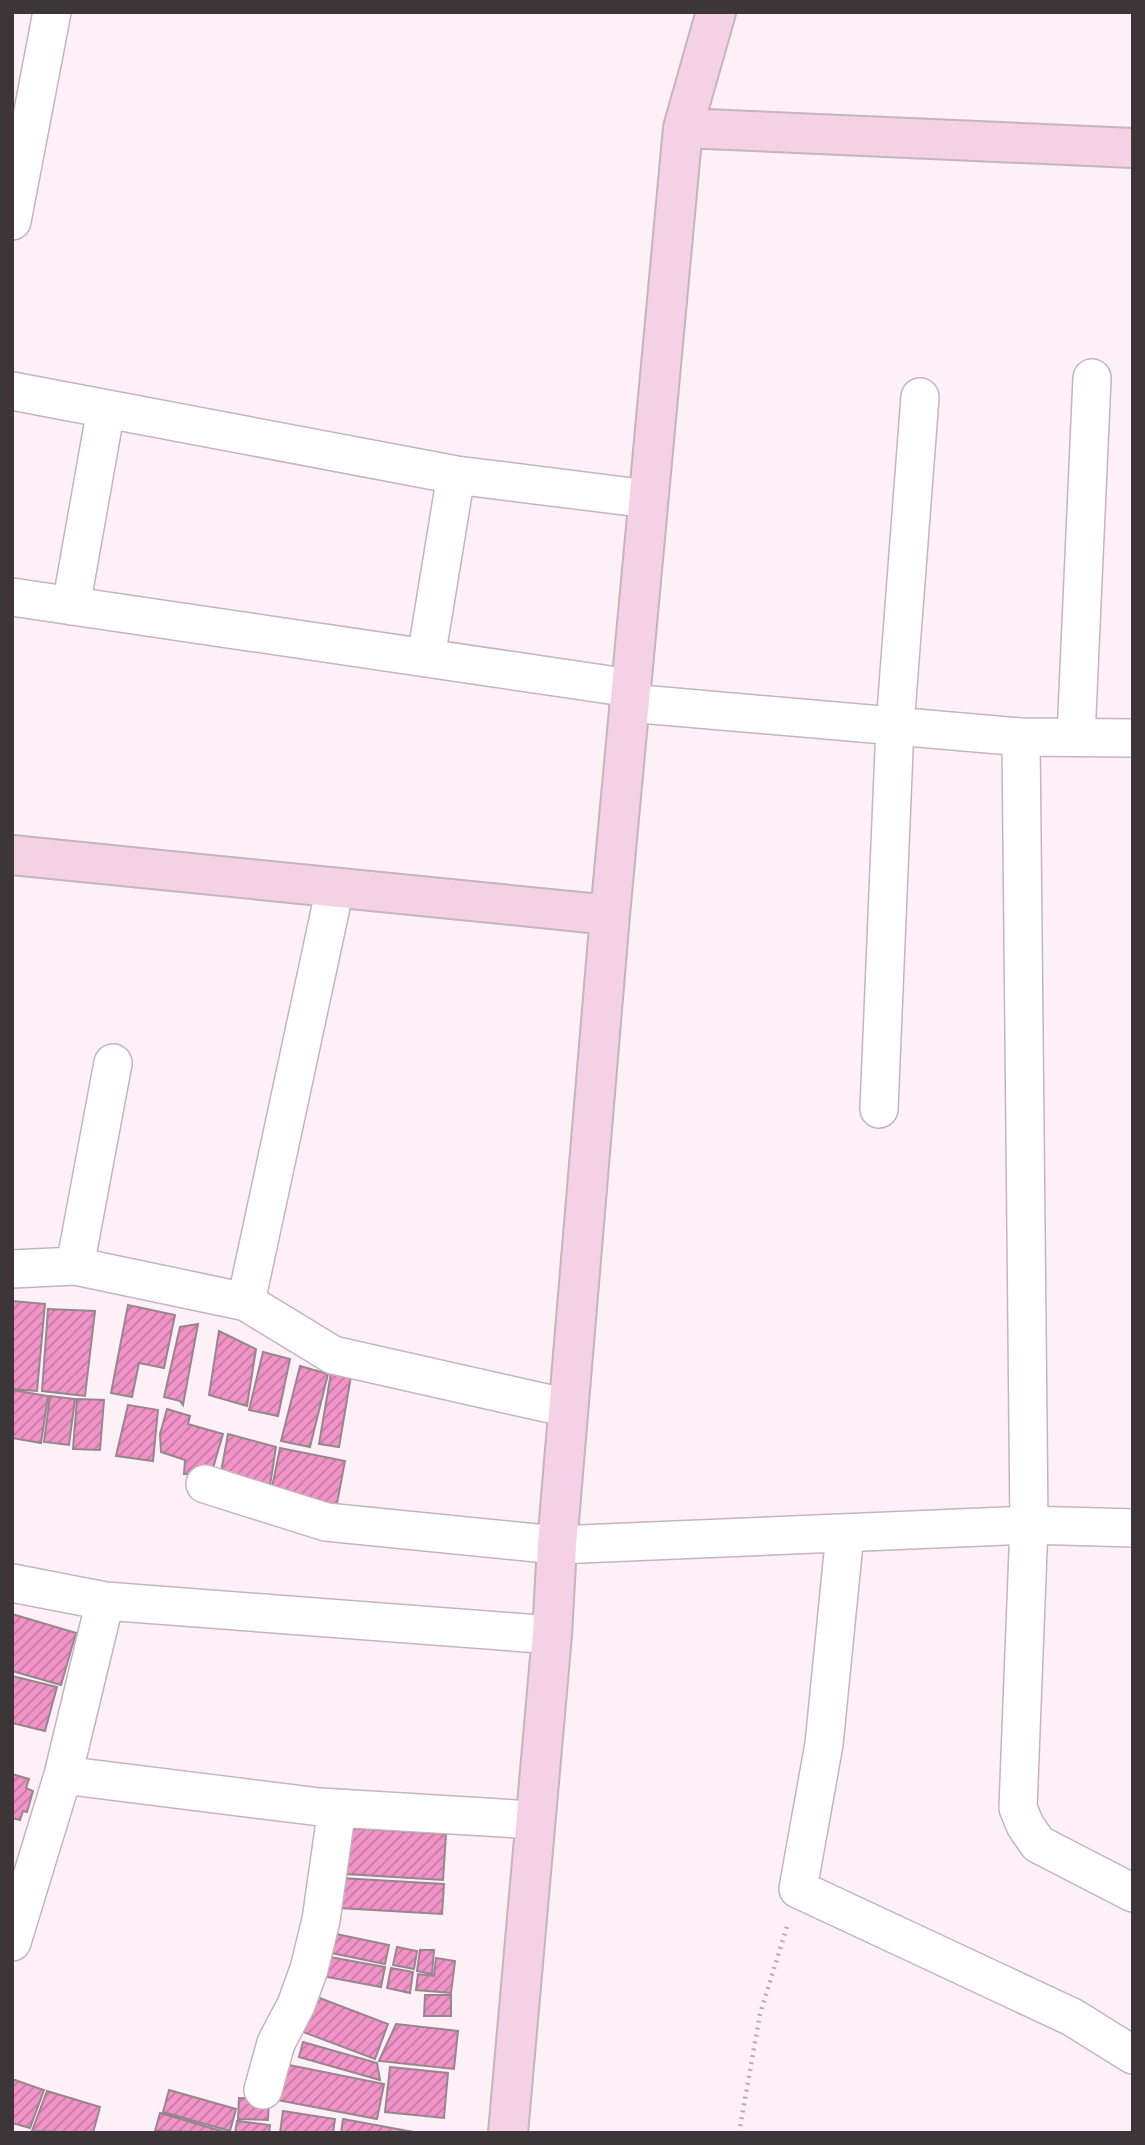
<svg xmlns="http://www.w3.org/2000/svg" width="1145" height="2145" viewBox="0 0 1145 2145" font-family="'Roboto Condensed',sans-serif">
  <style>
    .building { fill: url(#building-hatch); stroke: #97868e; stroke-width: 2 }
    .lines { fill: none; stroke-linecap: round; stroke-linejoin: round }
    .street-casing { stroke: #c5b4bc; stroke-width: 40 }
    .secondary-casing { stroke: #c5b4bc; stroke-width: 42 }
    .path { stroke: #b8aeb3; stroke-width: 4.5; stroke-dasharray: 2 5; stroke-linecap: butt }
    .street { stroke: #fff; stroke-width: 37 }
    .secondary { stroke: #f5d1e6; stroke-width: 38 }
  </style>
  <defs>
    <pattern id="building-hatch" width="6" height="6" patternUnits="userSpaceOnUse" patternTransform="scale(1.75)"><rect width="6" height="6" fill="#f193c7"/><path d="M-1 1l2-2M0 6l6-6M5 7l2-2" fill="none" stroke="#c479a3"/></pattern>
  </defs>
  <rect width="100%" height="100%" fill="#fdf1f7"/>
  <!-- building -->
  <path class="building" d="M12,1301L45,1304L37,1391L12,1389Z
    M128,1305L175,1315L164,1368L139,1363L132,1397L111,1393Z
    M48,1309L95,1311L85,1396L42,1391Z
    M198,1324L183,1405L180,1401L164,1397L180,1327Z
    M219,1331L256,1349L247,1406L209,1395Z
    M263,1352L290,1359L278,1416L249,1410Z
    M300,1366L328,1374L310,1447L281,1441Z
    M331,1373L351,1376L339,1447L319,1444Z
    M12,1390L48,1396L41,1443L12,1438Z
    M50,1396L75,1399L69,1445L44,1442Z
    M77,1399L104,1400L100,1450L73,1449Z
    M128,1405L158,1410L153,1461L116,1456Z
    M167,1409L190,1416L188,1424L223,1434L211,1475L184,1474L185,1460L161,1452L160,1434Z
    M228,1434L276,1447L268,1498L219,1483Z
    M280,1448L345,1461L335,1514L269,1502Z
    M12,1614L76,1633L61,1685L12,1671Z
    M12,1676L57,1687L45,1731L12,1723Z
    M12,1774L29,1779L26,1788L33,1791L27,1812L23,1811L20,1820L12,1818Z
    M348,1828L446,1834L443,1880L346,1874Z
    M340,1878L444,1884L442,1914L339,1908Z
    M336,1934L389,1945L385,1964L331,1953Z
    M397,1947L417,1951L414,1969L393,1965Z
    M420,1950H434L432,1974L417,1971Z
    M330,1957L385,1967L381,1987L327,1977Z
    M436,1958L455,1961L451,1993L416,1990L418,1974L434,1976Z
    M391,1968L413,1972L410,1993L387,1988Z
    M425,1995H451V2016H424Z
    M317,1997L388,2024L375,2059L303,2032Z
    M396,2024L458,2031L454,2069L379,2061Z
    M303,2042L377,2063L380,2080L299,2057Z
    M284,2064L384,2084L377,2119L277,2100Z
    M390,2067L448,2073L444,2118L385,2112Z
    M12,2079L44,2090L30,2128L12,2123Z
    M169,2090L236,2109L230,2131L163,2112Z
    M47,2091L100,2107L93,2133L32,2131Z
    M239,2098L269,2099L268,2120L238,2119Z
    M283,2111L335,2119L333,2133H280Z
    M160,2113L228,2133L155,2131Z
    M343,2119L419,2133H341Z
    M237,2121L270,2125L269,2133H235Z"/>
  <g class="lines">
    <!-- street casing -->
    <g class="street-casing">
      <path id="street" d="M12,221L52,12
        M12,391L456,475L648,499
        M12,597L630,688
        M71,606L106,409
        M426,658L456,475
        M629,703L1021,737L1029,1525L1018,1808L1025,1825L1038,1844L1133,1893
        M1021,737L1133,738
        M1076,737L1092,378
        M879,1109L895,726L920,397
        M75,1266L113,1063
        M12,1269L75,1266L246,1302L333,1355L568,1408
        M246,1302L335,888
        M205,1484L326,1522L557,1545L1029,1525L1133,1528
        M845,1533L824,1744L798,1889L1072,2017L1133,2055
        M12,1583L105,1601L552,1635
        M63,1775L320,1807L534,1820
        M12,1942L63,1775L105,1601
        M263,2090L276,2043L296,2005L309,1969L321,1920L337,1808"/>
    </g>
    <!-- secondary casing -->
    <g class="secondary-casing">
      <path id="secondary" d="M683,128L1133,148
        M12,855L610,915
        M508,2133L552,1635L557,1545L610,915L683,128L716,12"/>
    </g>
    <!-- path -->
    <path class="path" d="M739,2133L760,2014L788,1923"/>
    <!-- street -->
    <use href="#street" class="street"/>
    <!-- secondary -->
    <use href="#secondary" class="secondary"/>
  </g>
  <!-- border -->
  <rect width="1145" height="2145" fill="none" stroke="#3d3639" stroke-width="28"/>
</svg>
